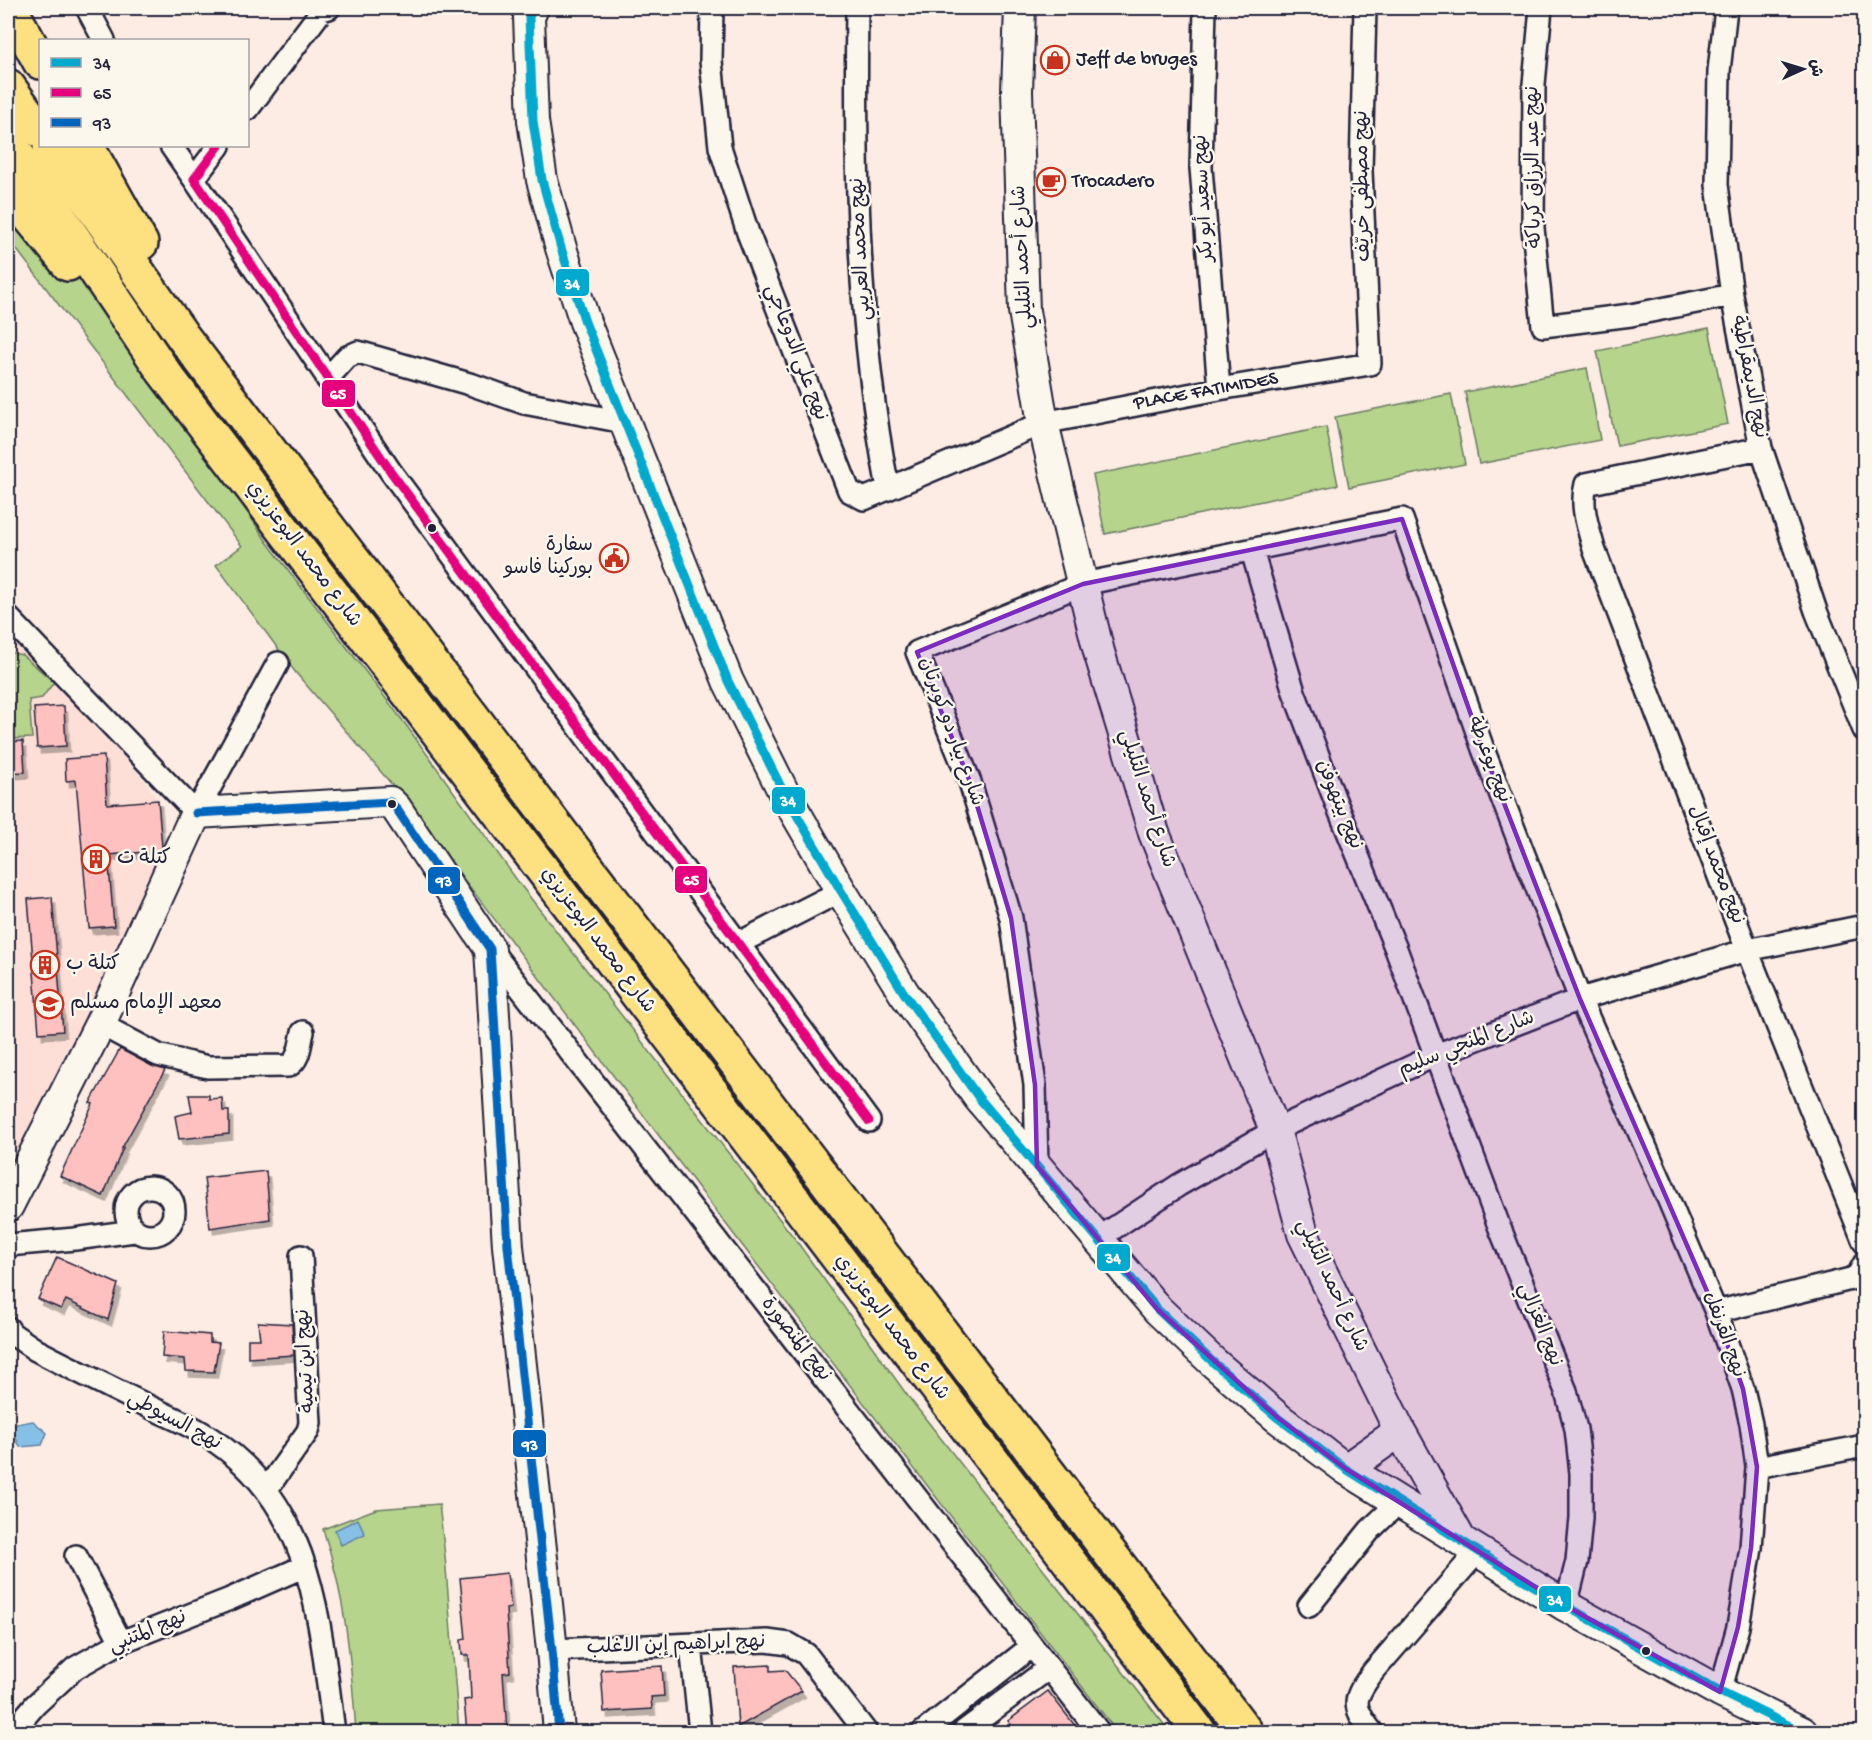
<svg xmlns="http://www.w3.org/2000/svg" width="1872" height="1740" viewBox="0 0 1872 1740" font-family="'Gochi Hand','Playpen Sans Arabic',sans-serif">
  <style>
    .built { fill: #fddfd8 }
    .green { fill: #b6d48c; stroke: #6c7b64; stroke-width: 1.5 }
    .water { fill: #87c0e6; stroke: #5f81a2; stroke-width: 1.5 }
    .building { fill: #fec1bf; stroke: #22223b; stroke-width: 1.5; filter: url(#shadow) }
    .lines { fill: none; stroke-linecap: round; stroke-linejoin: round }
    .street-casing { stroke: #22223b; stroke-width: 26 }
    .secondary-casing { stroke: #22223b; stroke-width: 34 }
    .highway-casing { stroke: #22223b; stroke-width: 38 }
    .street { stroke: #fbf7ec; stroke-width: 21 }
    .secondary { stroke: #fbf7ec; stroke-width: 30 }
    .highway { stroke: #fde080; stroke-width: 33 }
    .bus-1-casing { stroke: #fbf7ec; stroke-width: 14 }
    .bus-2-casing { stroke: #fbf7ec; stroke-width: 14 }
    .bus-3-casing { stroke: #fbf7ec; stroke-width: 14 }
    .bus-1 { stroke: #00a9ce; stroke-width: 9 }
    .bus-2 { stroke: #e5007d; stroke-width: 9 }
    .bus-3 { stroke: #0065bd; stroke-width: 9 }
    .marked { fill: #7b2cbf; fill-opacity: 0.2; stroke: #7b2cbf; stroke-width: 4.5; stroke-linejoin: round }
    .bus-dot { fill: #22223b; stroke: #fbf7ec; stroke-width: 2 }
    .labels { text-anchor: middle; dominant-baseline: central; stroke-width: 5; stroke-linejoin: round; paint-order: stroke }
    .poi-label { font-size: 20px; fill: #22223b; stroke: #fbf7ec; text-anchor: start }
    .street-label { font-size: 20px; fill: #22223b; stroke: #fbf7ec }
    .line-badge { stroke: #fbf7ec; stroke-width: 2 }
    .badge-label { font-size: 16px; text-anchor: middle; font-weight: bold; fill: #fff }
  </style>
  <defs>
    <filter id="shadow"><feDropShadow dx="3.5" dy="6" stdDeviation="0" flood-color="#0004"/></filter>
  </defs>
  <rect width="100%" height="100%" fill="#fcece3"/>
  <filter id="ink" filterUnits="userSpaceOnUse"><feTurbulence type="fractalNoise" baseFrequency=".0167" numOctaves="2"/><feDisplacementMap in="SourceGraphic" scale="12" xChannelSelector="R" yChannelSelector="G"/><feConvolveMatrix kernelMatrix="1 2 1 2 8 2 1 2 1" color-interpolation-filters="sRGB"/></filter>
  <g filter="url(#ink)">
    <!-- built -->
    <path class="built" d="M8,641L27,645L97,713L158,800L162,851L18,1157L8,1167Z"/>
    <!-- green -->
    <path class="green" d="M8,158L39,197L267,542L406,725L519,883L795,1239L907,1395L1170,1732H1117L742,1245L394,787L296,673L216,565L242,546L8,238Z
      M1709,328L1728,424L1617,446L1597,351Z
      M1587,368L1600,440L1479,464L1465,392Z
      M1451,394L1465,464L1349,487L1335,417Z
      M1326,427L1338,485L1105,534L1093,475Z
      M8,652L22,655L54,682L42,698L29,700L32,738L8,739Z
      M439,1504L445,1556L459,1732H356C351,1660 346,1599 323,1529L376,1509Z"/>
    <!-- water -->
    <path class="water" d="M33,1421L47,1433L42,1445L20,1447L10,1425Z
      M358,1519L365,1534L341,1545L335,1530Z"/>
    <!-- building -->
    <path class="building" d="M64,706L66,746L37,748L34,708Z
      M23,741L25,772L8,773V742Z
      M104,756L107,804L158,800L162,847L160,851L108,855L114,926L89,928L76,780L66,781L65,759Z
      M52,897L63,1031L39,1033L28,899Z
      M120,1049L152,1066L165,1070L122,1148H123L103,1196L60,1176L93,1104L90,1103Z
      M189,1095H209V1099L222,1098L223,1111H229V1134L179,1139L175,1116L192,1112Z
      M266,1171L270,1219L210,1228L204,1178Z
      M57,1257L118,1284L108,1320L66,1300L61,1309L38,1299Z
      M258,1322L292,1324L294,1355L248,1358V1339H260Z
      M164,1331L210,1335V1342L219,1343L214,1372L186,1371L185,1359L162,1357Z
      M507,1573L511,1608L506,1609L510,1672L503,1673L507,1732H467L464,1700L471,1699L469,1655H462L461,1640L466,1639L460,1578Z
      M770,1665V1671L785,1670L802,1691L738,1727L734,1667Z
      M662,1666L664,1696L651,1697L652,1709L604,1712L601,1670Z
      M1048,1691L1080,1732H1017L1008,1721Z"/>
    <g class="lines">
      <!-- street casing -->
      <g class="street-casing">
        <path id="street" d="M87,8L104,40
          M712,8L711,61L720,147L748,233L849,491L864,499L1043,423L1219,389L1370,364L1361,171L1365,8
          M857,8C855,168 857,330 888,488
          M1205,8L1201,168L1219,389
          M1541,8L1534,84L1533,228L1543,326L1631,315L1732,295
          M1726,8L1719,71L1717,185L1732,295L1761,448L1816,611L1864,730
          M248,109L322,10L329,8
          M171,146L194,179
          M219,146L194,179L391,472L869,1121
          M327,379L347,357L358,352L473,385L524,403L624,422
          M1761,448L1586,484C1580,506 1588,527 1594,549L1747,950L1864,1242
          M1252,551L1294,692L1335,800L1396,949L1499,1226L1566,1391L1576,1429L1581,1473V1518L1577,1561L1566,1606
          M8,617L196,813L278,663
          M739,943L841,891
          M490,949L1099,1732
          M100,1024L158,1055L190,1063L208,1067L288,1066C300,1061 300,1043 303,1032
          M1037,1166L1035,1085L1011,918L970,782L917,652L1083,584L1402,519L1483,749L1580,999L1662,1184L1716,1312L1743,1389L1751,1424L1757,1467L1751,1548L1738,1627L1720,1692
          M126 1211a24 24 0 1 1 48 0a24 24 0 1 1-48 0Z
          M1099,1238L1179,1185L1275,1130L1436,1055L1580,999L1747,950L1864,926
          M8,1245L75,1239L134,1231
          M1716,1312L1851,1279L1858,1275L1864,1264
          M8,1328L11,1333L36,1350C74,1370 112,1388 150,1407C168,1416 189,1424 207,1436C314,1503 319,1619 334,1732
          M1757,1467L1864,1446
          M267,1489L308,1431L310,1423L301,1256
          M76,1556L121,1642
          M1309,1606L1370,1530L1399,1502
          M691,1645L700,1732
          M552,1650L767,1641L789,1644L806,1654L866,1732
          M12,1732L35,1705L75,1668L121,1642L230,1599L305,1566
          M923,1732L1032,1646
          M963,1732L1049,1668
          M1372,1732C1351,1705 1353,1699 1373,1672L1478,1551"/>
      </g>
      <!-- secondary casing -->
      <g class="secondary-casing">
        <path id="secondary" d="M533,8L529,17L533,121L542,180L561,248L585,322L728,681L784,793L841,891L904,993L979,1098L1158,1310L1214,1363L1278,1418L1346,1469L1566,1606L1720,1692L1802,1732
          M1020,8L1017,91L1024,311L1043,423L1099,652L1154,833L1275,1130L1303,1234L1400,1431L1459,1537
          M8,1206L100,1024L196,813L390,802L396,808L490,949L508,1246L552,1650L559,1732
          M1346,1469L1400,1431"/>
      </g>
      <!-- highway casing -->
      <g class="highway-casing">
        <path id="highway" d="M10,8L40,62
          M8,86L40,131
          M8,141L163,371L1199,1732
          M50,146L184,338L1246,1732
          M87,146L141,243
          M8,195L23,209L68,264"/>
      </g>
      <!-- street -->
      <use href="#street" class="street"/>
      <!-- secondary -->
      <use href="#secondary" class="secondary"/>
      <!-- highway -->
      <use href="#highway" class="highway"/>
      <!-- bus-1 casing -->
      <g class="bus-1-casing">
        <path id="bus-1" d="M533,8L529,17L533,121L542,180L561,248L585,322L728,681L784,793L841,891L904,993L979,1098L1158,1310L1214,1363L1278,1418L1346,1469L1566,1606L1720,1692L1802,1732"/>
      </g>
      <!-- bus-2 casing -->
      <g class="bus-2-casing">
        <path id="bus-2" d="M219,146L194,179L391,472L869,1121"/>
      </g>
      <!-- bus-3 casing -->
      <g class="bus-3-casing">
        <path id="bus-3" d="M196,813L390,802L396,808L490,949L508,1246L552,1650L559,1732"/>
      </g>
      <!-- bus-1 -->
      <use href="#bus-1" class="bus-1"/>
      <!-- bus-2 -->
      <use href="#bus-2" class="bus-2"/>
      <!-- bus-3 -->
      <use href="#bus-3" class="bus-3"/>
    </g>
  </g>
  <!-- marked area -->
  <path class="marked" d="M1402,519L1483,749L1580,999L1716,1312L1743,1389L1757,1467L1751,1548L1738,1627L1720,1692L1566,1606L1346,1469L1278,1418L1158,1310L1037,1166L1035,1085L1011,918L970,782L917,652L1083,584Z"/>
  <!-- icons -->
  <defs>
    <g id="shop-ring" transform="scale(1.5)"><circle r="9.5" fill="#fbf7ec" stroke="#c8321e" stroke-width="1.5"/><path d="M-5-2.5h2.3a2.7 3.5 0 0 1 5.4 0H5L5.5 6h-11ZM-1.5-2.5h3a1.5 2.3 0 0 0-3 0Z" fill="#c8321e"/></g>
    <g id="cafe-ring" transform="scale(1.5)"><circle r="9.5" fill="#fbf7ec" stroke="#c8321e" stroke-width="1.5"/><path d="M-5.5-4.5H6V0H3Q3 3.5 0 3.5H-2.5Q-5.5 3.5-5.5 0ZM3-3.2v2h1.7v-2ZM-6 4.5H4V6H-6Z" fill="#c8321e"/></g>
    <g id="civic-ring" transform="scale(1.5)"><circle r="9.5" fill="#fbf7ec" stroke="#c8321e" stroke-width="1.5"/><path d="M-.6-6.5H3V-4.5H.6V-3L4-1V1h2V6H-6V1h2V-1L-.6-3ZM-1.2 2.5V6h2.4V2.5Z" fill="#c8321e"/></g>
    <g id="building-ring" transform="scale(1.5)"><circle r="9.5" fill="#fbf7ec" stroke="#c8321e" stroke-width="1.5"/><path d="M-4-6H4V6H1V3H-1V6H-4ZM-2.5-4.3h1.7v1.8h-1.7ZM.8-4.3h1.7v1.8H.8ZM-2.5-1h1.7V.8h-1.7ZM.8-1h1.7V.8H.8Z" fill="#c8321e"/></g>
    <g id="school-ring" transform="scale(1.5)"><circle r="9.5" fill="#fbf7ec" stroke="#c8321e" stroke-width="1.5"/><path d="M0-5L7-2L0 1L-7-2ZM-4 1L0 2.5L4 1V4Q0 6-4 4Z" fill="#c8321e"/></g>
  </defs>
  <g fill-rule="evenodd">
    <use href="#shop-ring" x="1055" y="60"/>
    <use href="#cafe-ring" x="1051" y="182"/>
    <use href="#civic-ring" x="614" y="558"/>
    <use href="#building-ring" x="96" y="859"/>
    <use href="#building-ring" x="45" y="965"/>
    <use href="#school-ring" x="49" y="1004"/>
  </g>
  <!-- markers -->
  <g class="bus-dot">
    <circle cx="432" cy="528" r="5"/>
    <circle cx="392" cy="804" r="5"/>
    <circle cx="1646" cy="1651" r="5"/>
  </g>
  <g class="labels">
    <!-- poi labels -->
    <g class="poi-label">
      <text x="1076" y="60">Jeff de bruges</text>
      <text x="1072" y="182">Trocadero</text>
      <text x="593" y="546" text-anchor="end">سفارة<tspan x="593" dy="23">بوركينا فاسو</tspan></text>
      <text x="117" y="859">كتلة ت</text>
      <text x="66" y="965">كتلة ب</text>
      <text x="70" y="1004">معهد الإمام مسلم</text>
    </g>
    <!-- street labels -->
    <g class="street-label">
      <text transform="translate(1535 167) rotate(-91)">نهج عبد الرزاق كرباكة</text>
      <text transform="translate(1364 186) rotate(-91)">نهج مصطفى خريّف</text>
      <text transform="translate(1205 198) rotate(-93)">نهج سعيد أبو بكر</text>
      <text transform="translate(862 249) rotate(-93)">نهج محمد العريبي</text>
      <text transform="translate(1024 257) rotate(-93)">شارع أحمد التليلي</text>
      <text transform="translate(795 353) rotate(69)">نهج علي الدوعاجي</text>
      <text transform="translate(1748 377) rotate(79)">نهج الديمقراطية</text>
      <text transform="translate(1206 392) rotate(-10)">PLACE FATIMIDES</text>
      <text transform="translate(303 555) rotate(53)">شارع محمد البوعزيزي</text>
      <text transform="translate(950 732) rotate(70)">شارع بيار دو كوبرتان</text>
      <text transform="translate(1488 760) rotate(69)">نهج يوغرطة</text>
      <text transform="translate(1146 799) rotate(72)">شارع أحمد التليلي</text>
      <text transform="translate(1338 805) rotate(68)">نهج بيتهوفن</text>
      <text transform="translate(1715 865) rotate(69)">نهج محمد إقبال</text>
      <text transform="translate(597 941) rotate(53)">شارع محمد البوعزيزي</text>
      <text transform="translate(1467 1045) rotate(-22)">شارع المنجي سليم</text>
      <text transform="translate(1331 1286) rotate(65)">شارع أحمد التليلي</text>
      <text transform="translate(1539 1325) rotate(68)">نهج الغزالي</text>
      <text transform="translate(891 1328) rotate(53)">شارع محمد البوعزيزي</text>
      <text transform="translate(1723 1335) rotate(70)">نهج القرنفل</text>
      <text transform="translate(795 1340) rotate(52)">نهج المنصورة</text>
      <text transform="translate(307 1361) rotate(-93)">نهج ابن تيمية</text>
      <text transform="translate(174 1422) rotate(28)">نهج السيوطي</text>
      <text transform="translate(148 1633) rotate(-23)">نهج المتنبي</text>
      <text transform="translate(676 1646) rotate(-2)">نهج ابراهيم إبن الاغلب</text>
    </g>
  </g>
  <g class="line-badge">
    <rect x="555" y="268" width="35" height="29" rx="6" fill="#00a9ce"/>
    <rect x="321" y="379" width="35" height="29" rx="6" fill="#e5007d"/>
    <rect x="771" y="786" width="35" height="29" rx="6" fill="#00a9ce"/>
    <rect x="674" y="865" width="34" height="29" rx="6" fill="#e5007d"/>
    <rect x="427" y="866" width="34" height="29" rx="6" fill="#0065bd"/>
    <rect x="1096" y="1243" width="35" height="29" rx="6" fill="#00a9ce"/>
    <rect x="512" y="1429" width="35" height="29" rx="6" fill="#0065bd"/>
    <rect x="1538" y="1585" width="34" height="28" rx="6" fill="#00a9ce"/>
  </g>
  <g class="badge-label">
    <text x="572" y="289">34</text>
    <text x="338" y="399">65</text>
    <text x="788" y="806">34</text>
    <text x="691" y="885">65</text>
    <text x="444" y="886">93</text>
    <text x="1113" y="1263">34</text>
    <text x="530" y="1450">93</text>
    <text x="1555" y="1605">34</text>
  </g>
  <!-- margin -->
  <rect width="1872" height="1740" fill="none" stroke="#fbf7ec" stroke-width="30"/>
  <rect x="15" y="15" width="1842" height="1710" fill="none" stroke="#22223b" stroke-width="2" filter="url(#ink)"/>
  <!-- legend -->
  <rect x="39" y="39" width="210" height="108" fill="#fbf7ec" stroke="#a4a2a5" stroke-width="1.5"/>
  <rect x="51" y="58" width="30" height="9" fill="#00a9ce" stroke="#a4a2a5" stroke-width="1.5"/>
  <text x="93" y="69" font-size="18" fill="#22223b">34</text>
  <rect x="51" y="88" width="30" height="9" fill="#e5007d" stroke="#a4a2a5" stroke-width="1.5"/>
  <text x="93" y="99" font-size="18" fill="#22223b">65</text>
  <rect x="51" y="118" width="30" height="9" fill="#0065bd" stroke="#a4a2a5" stroke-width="1.5"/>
  <text x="93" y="129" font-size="18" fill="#22223b">93</text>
  <!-- north arrow -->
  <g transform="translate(1803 69) rotate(86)" stroke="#fbf7ec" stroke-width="4.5" paint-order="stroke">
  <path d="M0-4.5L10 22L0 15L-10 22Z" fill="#22223b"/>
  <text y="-9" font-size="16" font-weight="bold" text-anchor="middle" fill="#22223b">ش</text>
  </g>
</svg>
